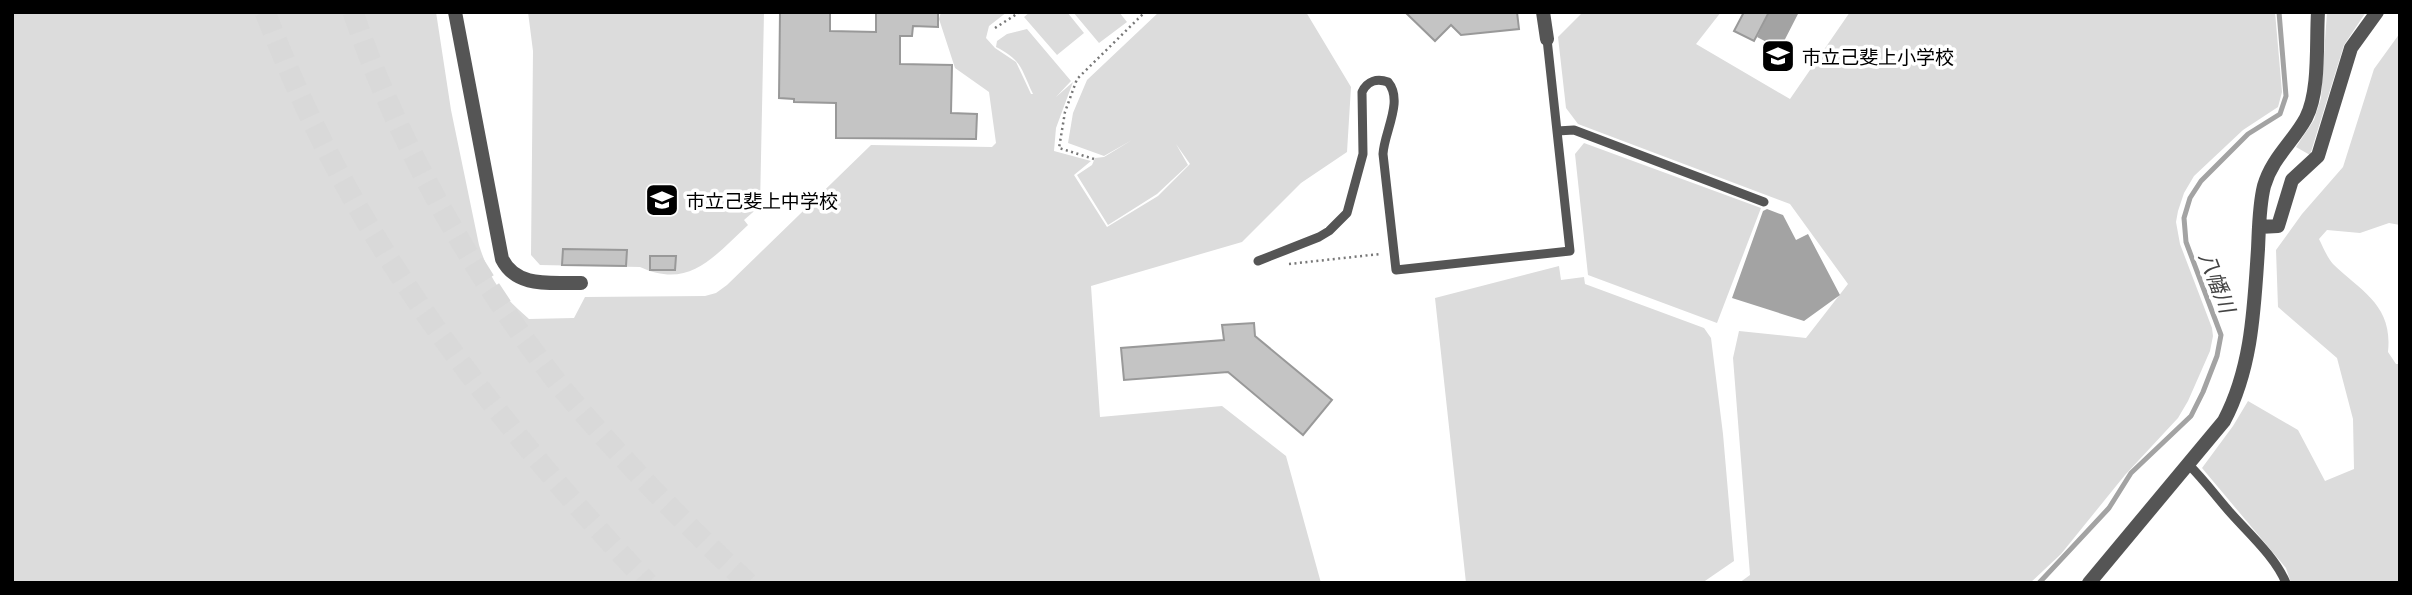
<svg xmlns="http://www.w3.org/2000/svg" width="2412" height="595" viewBox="0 0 2412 595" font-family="Lato,'Noto Sans JP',sans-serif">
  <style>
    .green { fill: #dcdcdc }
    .water { fill: #a3a3a3 }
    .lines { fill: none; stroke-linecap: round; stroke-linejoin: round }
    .stream { stroke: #a3a3a3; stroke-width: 5 }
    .building { fill: #c4c4c4; stroke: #999; stroke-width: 2 }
    .highway-tunnel { stroke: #d9d9d9; stroke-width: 21; stroke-dasharray: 21 10; stroke-linecap: butt }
    .path { stroke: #777; stroke-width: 2.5; stroke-dasharray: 2 3.5; stroke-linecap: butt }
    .lane { stroke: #555; stroke-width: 9 }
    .street { stroke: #555; stroke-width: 14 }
    .labels { text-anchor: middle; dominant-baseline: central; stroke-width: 7; stroke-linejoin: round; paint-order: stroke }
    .poi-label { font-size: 19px; fill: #000; stroke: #fff; text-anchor: start }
    .water-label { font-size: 21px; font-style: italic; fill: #444; stroke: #fff }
  </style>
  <rect width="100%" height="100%" fill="#fff"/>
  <!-- green -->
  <path class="green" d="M12,12H436L451,110L479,245C491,282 500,293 529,319L574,318L585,297L705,296L716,293L727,285L871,145L992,147L996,143L989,92L955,68L939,19L941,12H1007L989,26L986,38L995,48L1016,62L1031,94H1033C1021,69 1022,60 996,47L997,41L1007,34L1027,29L1071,81L1056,97L1073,82L1056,128L1054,151L1091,161L1074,175L1107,227L1158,196L1190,164L1176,144L1188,165L1157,194L1108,225L1077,175L1092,165L1095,158L1104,157L1132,140L1104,156L1068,143L1073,113L1087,80L1159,12H1306L1351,87L1347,152L1301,183L1242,242L1091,286L1100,417L1222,406L1286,456L1321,583H12Z
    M528,12H764L760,206L744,220L748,225C714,256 690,290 640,267L540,265L531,255L533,51Z
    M1030,12H1067L1084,33L1057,55L1024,17Z
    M1073,12H1119L1127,22L1099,43Z
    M1583,12H1721L1696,44L1790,99L1850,12H2275L2282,92L2278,107L2243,130L2194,176L2184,193L2178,211L2176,222L2180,244L2212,328L2213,336L2210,351L2188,401L2178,418L2125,475L2061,554L2030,583H1739L1750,575L1733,358L1739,331L1806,338L1848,284L1790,204L1578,124L1566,108L1558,37Z
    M2327,12H2366L2344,45L2310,155L2296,147L2314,120L2321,98Z
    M2400,33V225L2389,223L2360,233L2327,230L2319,239C2323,247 2327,257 2333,264C2362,292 2393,305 2388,352L2396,364H2400V583H2291L2286,568L2202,468L2233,426L2248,401L2298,430L2325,481L2354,469L2353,419L2337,358L2278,307L2276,250L2302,214L2343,167L2374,69Z
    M1584,143L1761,208L1717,323L1588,275L1575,154Z
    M1559,266L1561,280L1584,277L1585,284L1704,328L1711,338L1723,434L1734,561L1702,583H1466L1435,298Z"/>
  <!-- water -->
  <path class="water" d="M1769,12H1799L1780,49L1757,37Z
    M1767,209L1783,215L1796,240L1808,234L1840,295L1804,321L1732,298L1763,211Z"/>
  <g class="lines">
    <!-- stream -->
    <path class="stream" d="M2039,583L2109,508L2131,473L2191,416L2203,392L2217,356L2221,335L2186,242L2184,218L2190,198L2201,181L2248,134L2280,114L2286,96L2279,12"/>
  </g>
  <!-- building -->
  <path class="building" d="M780,12H830V31L876,32V12H938V27L913,26L912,36H900V64L952,65L951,113L977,114L976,139L836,138V103L794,102V99L779,98Z
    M1405,12H1517L1519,29L1461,35L1451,25L1435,41Z
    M1744,12H1769L1754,41L1734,31Z
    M563,249L627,250L626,266L562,265Z
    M650,256H676L675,270H650Z
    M1254,323L1255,336L1332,400L1303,435L1228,372L1124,380L1121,348L1224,340L1222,325Z"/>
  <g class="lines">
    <!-- highway-tunnel -->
    <path class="highway-tunnel" d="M265,12C281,52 297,91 316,129C398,296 520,448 648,583
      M353,12C396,141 476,281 561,387C619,457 682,521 748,583"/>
    <!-- path -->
    <path class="path" d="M995,28L1020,12
      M1094,159L1059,148L1065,112L1077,79L1145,12
      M1289,264L1380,254"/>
    <!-- lane -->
    <path class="lane" d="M1557,131L1574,130L1764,202
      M1258,261L1319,237L1329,231L1347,213L1363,154L1362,92C1367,81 1377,78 1388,82C1404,101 1384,132 1383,154L1396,270L1570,251L1547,39
      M2189,465C2205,481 2214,494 2228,510C2247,532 2275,556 2286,583"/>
    <!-- street -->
    <path class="street" d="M455,12L502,259C517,289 552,282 581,283
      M1543,12L1547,39
      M2259,227L2278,226L2292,180L2318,156L2351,48L2377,12
      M2089,583L2224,421C2252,368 2254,309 2258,249C2259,229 2259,206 2264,186C2272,158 2293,142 2306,118C2320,91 2316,43 2318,12"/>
  </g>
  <!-- icons -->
  <defs>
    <g id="school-square" transform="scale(1.75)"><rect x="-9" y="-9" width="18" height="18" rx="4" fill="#000" stroke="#fff"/><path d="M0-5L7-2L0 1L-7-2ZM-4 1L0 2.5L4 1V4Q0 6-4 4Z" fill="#fff"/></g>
  </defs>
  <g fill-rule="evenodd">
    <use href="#school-square" x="1778" y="56"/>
    <use href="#school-square" x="662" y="200"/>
  </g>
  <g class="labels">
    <!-- poi labels -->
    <g class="poi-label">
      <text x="1802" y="56">市立己斐上小学校</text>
      <text x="686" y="200">市立己斐上中学校</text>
    </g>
    <!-- water labels -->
    <g class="water-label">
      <text transform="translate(2218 282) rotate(69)">八幡川</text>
    </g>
  </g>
  <!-- border -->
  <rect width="2412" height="595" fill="none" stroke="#000000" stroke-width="28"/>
</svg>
